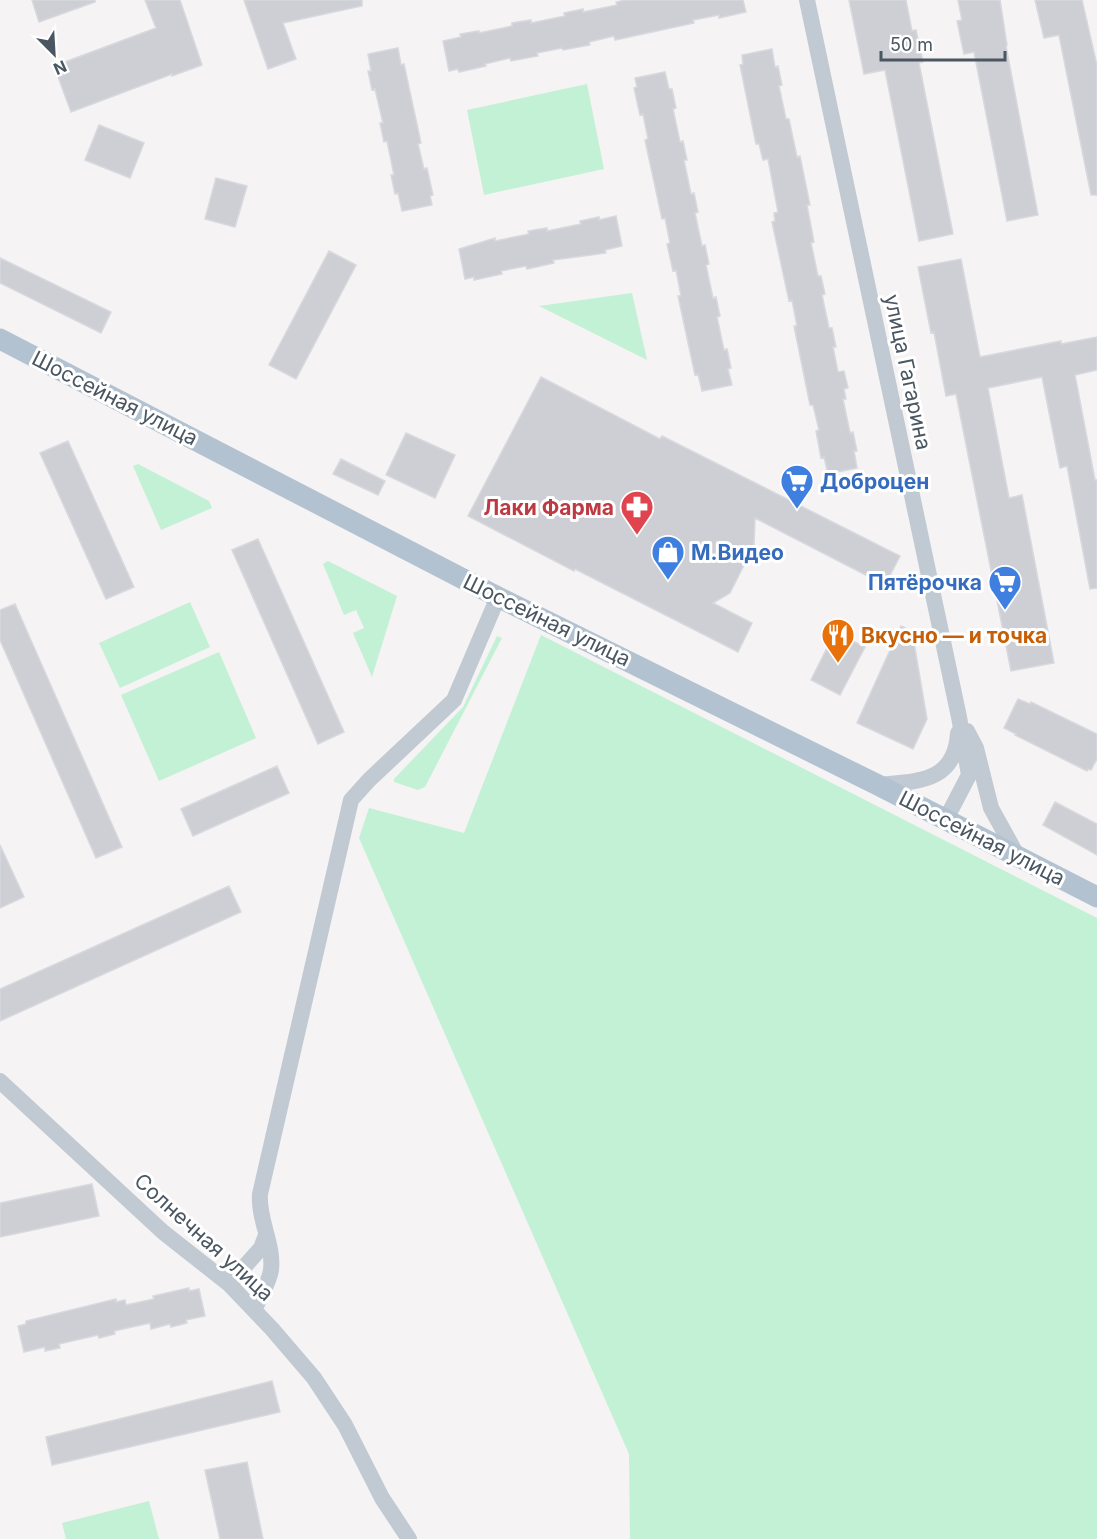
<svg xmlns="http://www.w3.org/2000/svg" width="1097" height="1539" viewBox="0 0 1097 1539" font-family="Inter,sans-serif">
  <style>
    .green { fill: #c3f1d5 }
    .building { fill: #cdcfd5; stroke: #d7d9de; stroke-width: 1.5 }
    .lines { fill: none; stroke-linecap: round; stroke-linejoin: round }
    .minor { stroke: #c1cad2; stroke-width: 16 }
    .major { stroke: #b3c2d1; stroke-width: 21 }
    .labels { text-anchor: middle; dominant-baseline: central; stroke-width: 6; stroke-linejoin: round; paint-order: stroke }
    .street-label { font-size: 21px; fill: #4a5661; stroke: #fff }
    .shop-label { font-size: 21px; font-weight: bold; fill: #366cbe; stroke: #fff; text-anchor: start }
    .health-label { font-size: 21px; font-weight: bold; fill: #be3a42; stroke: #fff; text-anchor: end }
    .food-label { font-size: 21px; font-weight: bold; fill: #c56008; stroke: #fff; text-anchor: start }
  </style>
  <rect width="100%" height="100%" fill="#f5f3f3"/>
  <!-- green -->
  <path class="green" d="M587,84L604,169L484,195L467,110Z
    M632,293L647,360L539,306Z
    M138,464L209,501L212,508L161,530L133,466Z
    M328,561L397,596L372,677L353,633L364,628L356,610L344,615L323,564Z
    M190,602L210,647L120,688L99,643Z
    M541,635L1097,918V1539H630L629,1454L359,838L369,808L464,833Z
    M497,636L502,638L425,787L418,790L394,782V779L463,707Z
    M219,652L256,738L159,781L121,695Z
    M149,1501L159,1539H66L62,1523Z"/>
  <!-- building -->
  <path class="building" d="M32,0H95V2L39,22Z
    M145,0H180L202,65L172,76V74L71,112L54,66L156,28Z
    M244,0H362V6L283,23L296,59L268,69Z
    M625,0H743L746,12L719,18V15L693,20L694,23L615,40L614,36L589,42L590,45L563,50L562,48L537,53L538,56L511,61L510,58L485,64L486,66L459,72L458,69L449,71L443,41L461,37L460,34L479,31V33L512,26V23L531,20V23L565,16L564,13L583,9V12L617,5L616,2Z
    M849,0H906L912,31L916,30L923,62L919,63L953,234L919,241L885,70L864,74Z
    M958,0H1000L1007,45L1006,46L1038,215L1007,221L974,52L964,54L957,21L962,20Z
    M1035,0H1082L1097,65V195H1091L1059,35L1044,38Z
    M398,48L401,65L404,64L421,143L418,144L424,169L427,168L433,195L430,196L432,205L402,211L398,193L395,194L391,175H394L387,141L384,142L380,123H383L375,89L372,90L368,71H371L368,54Z
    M772,49L775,67L778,66L782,85L779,86L786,119H789L797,157L800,156L810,205H807L814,242L811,243L818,276H821L825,294L822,295L829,328H832L836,347H833L838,372L844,371L848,388L844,389L846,399H843L850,433L853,432L857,451H854L857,468L828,474L824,457L821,458L816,431L819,430L813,405H810L794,326H797L792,300L789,301L772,222L775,221L774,213L778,212L768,159L763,160L759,144H756L740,65L743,64L742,55Z
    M665,72L669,89H672L676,108L673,109L680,142L683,141L687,160H684L691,194L694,193L698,212L695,213L702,246L705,245L709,264L706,265L713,298L716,297L720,316L717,317L724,350L727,349L731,368L728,369L732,385L702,391L698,374L695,375L678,296H681L676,270L673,271L667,244L670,243L665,218L662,219L645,140L648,139L643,114L640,115L634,88L637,87L635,78Z
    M99,125L144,143L130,178L85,160Z
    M216,178L247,186L235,227L205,219Z
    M616,216L622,246L605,250L606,253L553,260L554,263L527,269L526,266L501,271L502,274L474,280V277L465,279L459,249L495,238V241L529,234L528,231L547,228V231L581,224L580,221L599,217V220Z
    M329,251L356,265L296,379L269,365Z
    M0,258L111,312L101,333L0,283Z
    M961,259L980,357L1061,341V344L1097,337V370L1075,375L1095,480H1097V588L1090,589L1067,466L1060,468L1042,377L988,388L1009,498L1022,495L1054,663L1011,671L956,394L946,396L934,332L931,333L918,267Z
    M541,377L660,439L662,436L900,556L885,585L755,518L754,545L730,593L713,603L752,623L738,652L575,569L574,571L468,516Z
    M406,433L455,455L435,498L386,475Z
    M68,441L134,587L106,599L40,453Z
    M341,459L385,481L378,495L333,474Z
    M258,539L344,732L318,744L232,550Z
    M15,604L122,847L96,858L0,640V610Z
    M901,626L912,631L927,719L913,749L857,723Z
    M835,632L865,647L840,695L811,680Z
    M1018,699L1030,704L1031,702L1097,734V759L1091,770L1088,769L1087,771L1015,735L1016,734L1004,728Z
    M277,766L289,793L193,836L181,809Z
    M1055,802L1097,824V855L1043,825Z
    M0,845L24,897L0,908Z
    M229,886L241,912L0,1021V989Z
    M92,1184L99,1216L0,1237V1203Z
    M189,1288V1291L199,1289L205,1316L186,1320L187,1323L171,1327L170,1324L151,1329L150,1323L114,1331L115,1334L99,1338L98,1335L59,1344L60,1348L45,1351V1347L24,1352L18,1326L26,1324V1321L116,1299V1302L125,1300L126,1305L154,1299L153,1296Z
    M272,1381L280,1412L52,1465L46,1437Z
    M247,1462L263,1539H220L205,1470Z"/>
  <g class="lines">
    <!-- minor -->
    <path class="minor" d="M807,0L959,717L969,775L946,819
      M967,731L976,748L991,808L1017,855
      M878,785C917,781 955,783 958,733
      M0,1081L163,1232L229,1284L272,1329L314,1378L345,1425L382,1498L409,1539
      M229,1284L261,1248L266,1235
      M254,1310C260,1297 269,1283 271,1270C274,1244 258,1220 260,1194L351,800L369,780L454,700L498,597"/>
    <!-- major -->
    <path class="major" d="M0,339L498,597L878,785L1097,897"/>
  </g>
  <!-- icons -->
  <defs>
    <g id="supermarket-pin" transform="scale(1.725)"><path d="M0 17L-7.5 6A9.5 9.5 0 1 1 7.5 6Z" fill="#3f7fe0" stroke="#fff"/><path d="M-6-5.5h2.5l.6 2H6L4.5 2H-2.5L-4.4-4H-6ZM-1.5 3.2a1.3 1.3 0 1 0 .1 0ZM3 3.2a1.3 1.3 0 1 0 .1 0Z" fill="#fff"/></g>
    <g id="pharmacy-pin" transform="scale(1.725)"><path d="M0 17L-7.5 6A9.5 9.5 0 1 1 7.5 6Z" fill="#e0444e" stroke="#fff"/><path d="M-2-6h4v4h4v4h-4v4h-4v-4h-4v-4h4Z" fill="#fff"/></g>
    <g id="shop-pin" transform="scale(1.725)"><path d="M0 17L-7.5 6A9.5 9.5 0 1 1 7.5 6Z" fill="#3f7fe0" stroke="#fff"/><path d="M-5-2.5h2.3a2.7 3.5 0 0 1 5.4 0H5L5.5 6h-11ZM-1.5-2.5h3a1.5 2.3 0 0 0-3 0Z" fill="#fff"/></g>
    <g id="restaurant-pin" transform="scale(1.725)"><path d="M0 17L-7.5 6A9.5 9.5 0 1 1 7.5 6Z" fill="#e8710a" stroke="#fff"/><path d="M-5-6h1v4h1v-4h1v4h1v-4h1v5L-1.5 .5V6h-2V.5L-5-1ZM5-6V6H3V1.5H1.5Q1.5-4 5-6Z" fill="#fff"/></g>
  </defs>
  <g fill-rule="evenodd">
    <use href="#supermarket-pin" x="797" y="481"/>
    <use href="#pharmacy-pin" x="637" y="507"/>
    <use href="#shop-pin" x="668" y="552"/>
    <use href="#supermarket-pin" x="1005" y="582"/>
    <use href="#restaurant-pin" x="838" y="635"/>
  </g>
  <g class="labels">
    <!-- street labels -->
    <g class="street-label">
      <text transform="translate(908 372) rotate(78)">улица Гагарина</text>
      <text transform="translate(115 398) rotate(27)">Шоссейная улица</text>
      <text transform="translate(547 620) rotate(26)">Шоссейная улица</text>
      <text transform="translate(982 838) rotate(27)">Шоссейная улица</text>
      <text transform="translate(204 1237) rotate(42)">Солнечная улица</text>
    </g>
    <!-- shop labels -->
    <g class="shop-label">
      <text x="820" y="481">Доброцен</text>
      <text x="691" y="552">М.Видео</text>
      <text x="982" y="582" text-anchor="end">Пятёрочка</text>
    </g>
    <!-- health labels -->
    <g class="health-label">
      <text x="614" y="507">Лаки Фарма</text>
    </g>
    <!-- food labels -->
    <g class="food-label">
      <text x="861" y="635">Вкусно — и точка</text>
    </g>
  </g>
  <!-- north arrow -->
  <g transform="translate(54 54) rotate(156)" stroke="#ffffff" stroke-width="4.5" paint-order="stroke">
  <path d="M0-4.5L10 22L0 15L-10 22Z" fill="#4a5661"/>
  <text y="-9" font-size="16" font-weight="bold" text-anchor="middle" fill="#4a5661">N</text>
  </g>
  <!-- scale -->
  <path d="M881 51v9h124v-9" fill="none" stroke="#4a5661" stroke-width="3"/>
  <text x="890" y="51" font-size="18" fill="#4a5661" stroke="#ffffff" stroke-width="4.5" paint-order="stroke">50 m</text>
</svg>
